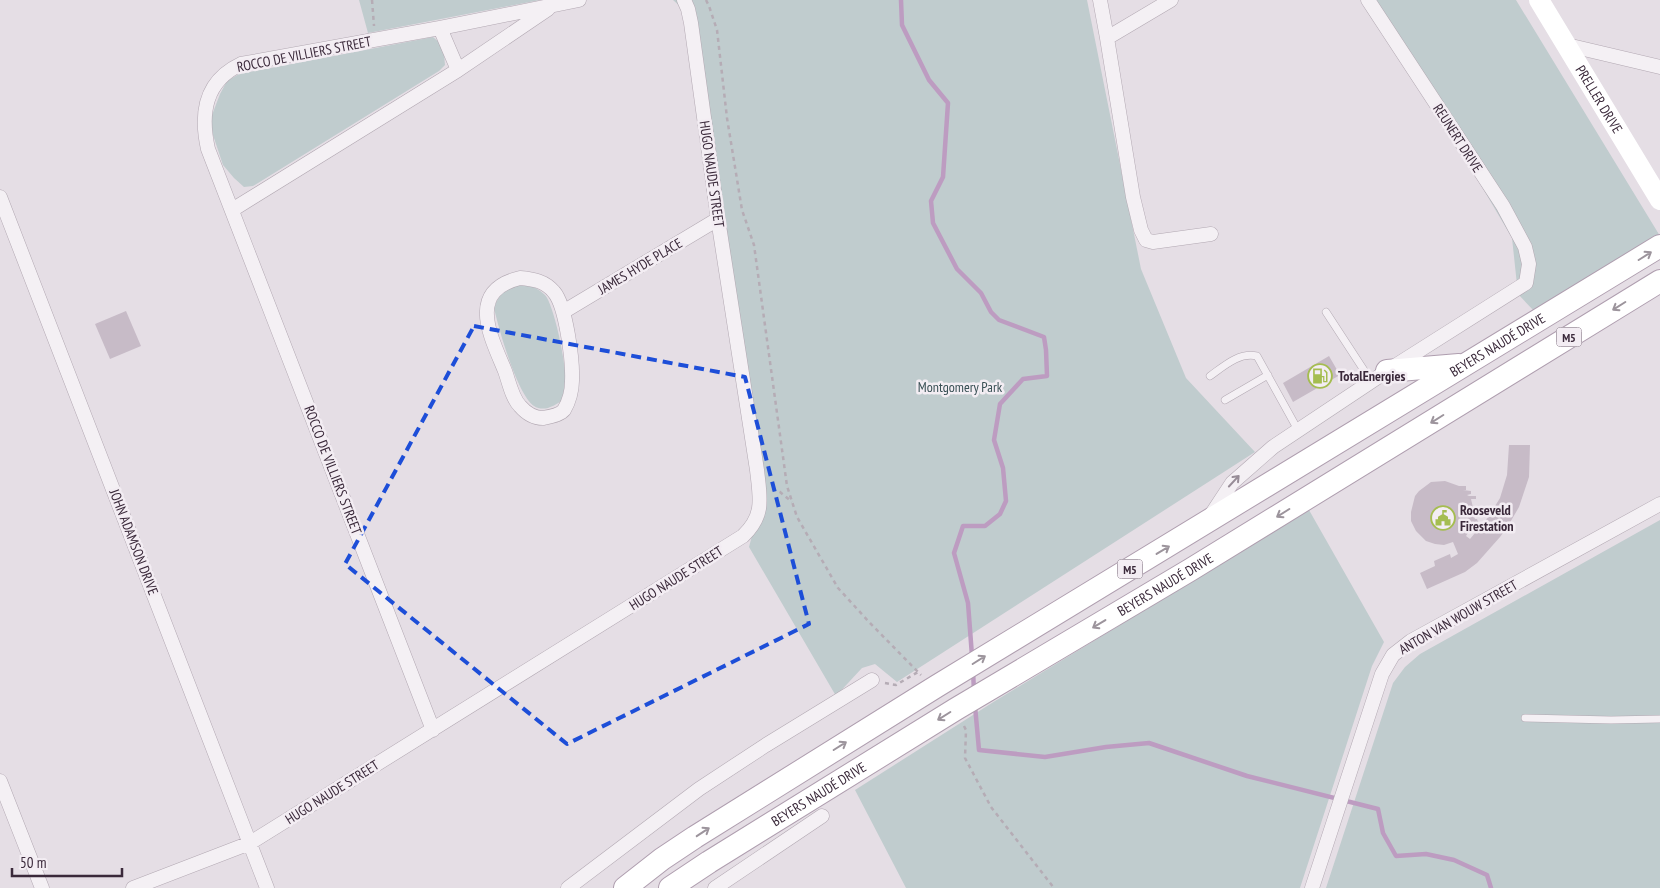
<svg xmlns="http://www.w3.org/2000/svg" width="1660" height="888" viewBox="0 0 1660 888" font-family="'PT Sans Narrow',sans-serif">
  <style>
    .green { fill: #c0ccce }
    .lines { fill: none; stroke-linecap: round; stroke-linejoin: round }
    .stream { stroke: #bd9cc1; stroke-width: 4.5 }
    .building { fill: #c7bbc7 }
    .lane-casing { stroke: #b2a8b2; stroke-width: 8 }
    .street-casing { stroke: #b2a8b2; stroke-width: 15 }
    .primary-casing { stroke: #af9eaf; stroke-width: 24 }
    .path { stroke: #b5acb5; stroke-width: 2.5; stroke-dasharray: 4 4; stroke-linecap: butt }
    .lane { stroke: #f4f0f4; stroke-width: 7 }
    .street { stroke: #f4f0f4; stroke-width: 14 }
    .secondary { stroke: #fff; stroke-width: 20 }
    .primary { stroke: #fff; stroke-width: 22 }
    .oneway { stroke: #9c949c }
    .oneway2 { stroke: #978c97 }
    .marked { fill: none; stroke: #1d4ed8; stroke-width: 4; stroke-dasharray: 10 6; stroke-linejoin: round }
    .labels { text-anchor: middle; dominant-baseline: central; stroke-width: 5; stroke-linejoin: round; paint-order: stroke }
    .shield { fill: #f3edf3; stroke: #726472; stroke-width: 1 }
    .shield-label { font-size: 12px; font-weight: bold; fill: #3a293a }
    .street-label { font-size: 14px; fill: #3a293a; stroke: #f3edf3 }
    .poi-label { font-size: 14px; font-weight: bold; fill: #3a293a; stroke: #f3edf3; text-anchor: start }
    .park-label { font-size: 14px; fill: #384f54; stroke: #f3edf3 }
  </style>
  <rect width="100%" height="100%" fill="#e5dee5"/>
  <!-- green -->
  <path class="green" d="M359,0H540L368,33Z
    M673,0H1087L1141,269L1186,378L1255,452L897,682L875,664L862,668L836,696L749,547L763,495L694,19Z
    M1372,0H1516L1660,236V242L1533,310L1518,294L1512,238Z
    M433,37C445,46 444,51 445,65L439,71L253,186L244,187L234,178L223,165L210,126L212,115L220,94L227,81L239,74Z
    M525,284C532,286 539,289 545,295C555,306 570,380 565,394C562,402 556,405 548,408C544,409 538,409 534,406C517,394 499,330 494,308C499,293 509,285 525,284Z
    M1309,510L1384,642L1372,666L1300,888H906L855,790L995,701Z
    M1660,520V888H1326L1393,683L1405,667L1420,654Z"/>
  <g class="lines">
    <!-- stream -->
    <path class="stream" d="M901,0L902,25L929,80L948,103L943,177L931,201L933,223L957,269L981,293L991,312L999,320L1044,337L1046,350L1047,376L1023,379L1000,404L994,440L1003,468L1006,501L1000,514L985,526H963L954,553L968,603L972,656
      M973,671L974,691
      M975,706L979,750L1045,757L1106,747L1149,743L1247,776L1378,809L1383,833L1396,856L1426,854L1454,860L1487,875L1491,888"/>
  </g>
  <!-- building -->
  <path class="building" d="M126,311L141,346L110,359L95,324Z
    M1329,356L1340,375L1293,402L1283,383Z
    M1509,445H1530L1529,477L1519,507L1508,526L1500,537L1477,563L1465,572L1427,589L1420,573L1435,566L1434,561L1450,554L1451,558L1458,554L1453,542L1444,545L1435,544L1426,541L1416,531L1411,521V512L1415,496L1419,491L1431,482L1445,481L1459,486H1466V490H1463L1471,491V494L1467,495L1469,496H1476V499H1471L1474,512H1481V516H1474L1475,519H1477L1478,522L1474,523L1466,536L1470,539L1489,516L1500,498L1507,475Z"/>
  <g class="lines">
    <!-- lane casing -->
    <g class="lane-casing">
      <path id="lane" d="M1326,312L1371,381
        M1210,376C1224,366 1239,352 1257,356L1298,430
        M1225,400L1268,375
        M1525,718L1611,720L1660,719"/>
    </g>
    <!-- street casing -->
    <g class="street-casing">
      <path id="street" d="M1100,0L1107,38
        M1171,0L1107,38L1133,197L1141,230L1146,240L1153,242L1211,234
        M440,28L458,70
        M1567,45L1660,67
        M0,197L267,888
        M232,210L458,70L548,9
        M520,278C533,279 545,281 554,292C566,306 573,361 572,381C572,390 569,402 564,410C560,415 549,417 543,418C534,418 526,413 520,406C512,398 509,382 505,371C491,337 466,291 520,278Z
        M563,312L718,219
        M1211,515L1232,483L1273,447L1387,371L1526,283L1529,264L1525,247L1503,206L1368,0
        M433,730L208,149C200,113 205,81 241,64L440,28L579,0
        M0,781L42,888
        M133,888L250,843L743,536C765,515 760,498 757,470L718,219L691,23L688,9L684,0
        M568,888L699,789L766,745L872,680
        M715,888L822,816
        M1312,888L1382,674L1393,655L1411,641L1660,504"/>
    </g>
    <!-- primary casing -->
    <g class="primary-casing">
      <g id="primary">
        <path d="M1387,371L1459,365"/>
        <path id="s2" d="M625,888L662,859L695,837L937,686L1660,246"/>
        <path id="s3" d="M670,888L709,862L956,709L1190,570L1660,281"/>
      </g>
    </g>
    <!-- path -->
    <path class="path" d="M372,0L374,26
      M706,0L709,6L717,30L727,118L742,210L754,245L787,486L797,517L838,588L870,623L921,675
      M772,489L780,492L792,502
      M885,683L896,685L918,672
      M964,726L966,730L965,758L991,807L1054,888"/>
    <!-- lane -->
    <use href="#lane" class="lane"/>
    <!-- street -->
    <use href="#street" class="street"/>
    <!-- secondary -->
    <path class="secondary" id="s1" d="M1539,0L1660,200"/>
    <!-- primary -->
    <use href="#primary" class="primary"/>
  </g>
  <!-- one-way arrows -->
  <defs><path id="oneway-shaft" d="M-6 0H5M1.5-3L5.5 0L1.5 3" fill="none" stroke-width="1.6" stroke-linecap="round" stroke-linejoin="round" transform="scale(1.25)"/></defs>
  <g class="oneway">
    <use href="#oneway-shaft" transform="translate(1645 256) rotate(-32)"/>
    <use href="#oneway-shaft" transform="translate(1619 306) rotate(148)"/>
    <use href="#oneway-shaft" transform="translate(1437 419) rotate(148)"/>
    <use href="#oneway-shaft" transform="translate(1283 513) rotate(148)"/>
    <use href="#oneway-shaft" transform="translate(1163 550) rotate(-31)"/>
    <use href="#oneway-shaft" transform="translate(1099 624) rotate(149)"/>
    <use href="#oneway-shaft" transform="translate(979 660) rotate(-32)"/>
    <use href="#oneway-shaft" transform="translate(944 716) rotate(148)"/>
    <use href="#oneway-shaft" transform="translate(840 746) rotate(-32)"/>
    <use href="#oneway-shaft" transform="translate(703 832) rotate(-33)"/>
  </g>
  <use class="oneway2" href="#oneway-shaft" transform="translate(1234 481) rotate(-47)"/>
  <!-- marked area -->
  <path class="marked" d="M474,326L745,377L809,624L567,744L345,564Z"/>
  <!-- icons -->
  <defs>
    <g id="fuel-ring" transform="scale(1.25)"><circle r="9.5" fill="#f3edf3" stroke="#a5bd50" stroke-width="1.5"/><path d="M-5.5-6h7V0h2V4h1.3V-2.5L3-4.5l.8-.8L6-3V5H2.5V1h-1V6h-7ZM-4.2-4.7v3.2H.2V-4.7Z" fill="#a5bd50"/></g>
    <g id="civic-ring" transform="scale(1.25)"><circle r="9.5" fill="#f3edf3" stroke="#a5bd50" stroke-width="1.5"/><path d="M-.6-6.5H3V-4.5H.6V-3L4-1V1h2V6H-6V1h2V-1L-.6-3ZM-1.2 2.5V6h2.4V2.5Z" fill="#a5bd50"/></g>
  </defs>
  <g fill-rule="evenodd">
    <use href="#fuel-ring" x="1320" y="376"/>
    <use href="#civic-ring" x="1443" y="518"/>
  </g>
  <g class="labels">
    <!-- shield labels -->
    <g class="shield">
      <rect x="1556.5" y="327.5" width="25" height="19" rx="4"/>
      <rect x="1117.5" y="559.5" width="25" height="19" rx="4"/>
    </g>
    <g class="shield-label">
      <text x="1569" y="337">M5</text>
      <text x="1130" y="569">M5</text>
    </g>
    <!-- street labels -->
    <g class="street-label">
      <text transform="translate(304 54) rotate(-11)">ROCCO DE VILLIERS STREET</text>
      <text stroke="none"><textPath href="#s1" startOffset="116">PRELLER DRIVE</textPath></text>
      <text transform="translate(1458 138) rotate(57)">REUNERT DRIVE</text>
      <text transform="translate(712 174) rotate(82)">HUGO NAUDE STREET</text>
      <text transform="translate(640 266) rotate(-31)">JAMES HYDE PLACE</text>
      <text stroke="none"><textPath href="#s2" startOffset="1028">BEYERS NAUDÉ DRIVE</textPath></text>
      <text transform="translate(333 470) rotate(69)">ROCCO DE VILLIERS STREET</text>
      <text transform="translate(134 542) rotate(69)">JOHN ADAMSON DRIVE</text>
      <text transform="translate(676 578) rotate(-32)">HUGO NAUDE STREET</text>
      <text stroke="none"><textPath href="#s3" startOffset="581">BEYERS NAUDÉ DRIVE</textPath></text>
      <text transform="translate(1458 617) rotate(-30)">ANTON VAN WOUW STREET</text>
      <text transform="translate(332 792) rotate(-32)">HUGO NAUDE STREET</text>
      <text stroke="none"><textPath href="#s3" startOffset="176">BEYERS NAUDÉ DRIVE</textPath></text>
    </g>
    <!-- poi labels -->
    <g class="poi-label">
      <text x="1338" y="376">TotalEnergies</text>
      <text x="1460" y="510">Rooseveld<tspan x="1460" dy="16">Firestation</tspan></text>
    </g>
    <!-- park labels -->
    <g class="park-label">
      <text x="960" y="387">Montgomery Park</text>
    </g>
  </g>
  <!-- scale -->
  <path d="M12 868v8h110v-8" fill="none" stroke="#3a293a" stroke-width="2.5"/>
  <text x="20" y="868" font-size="15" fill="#3a293a" stroke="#f3edf3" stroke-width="4" paint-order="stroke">50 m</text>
</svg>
